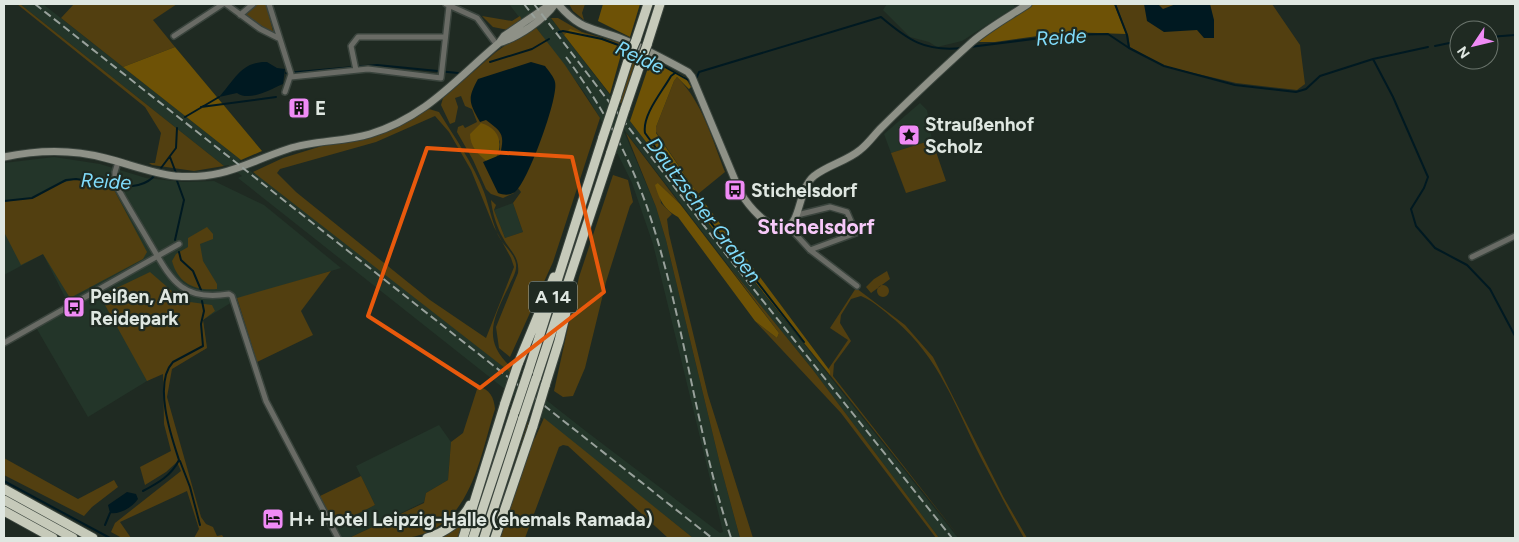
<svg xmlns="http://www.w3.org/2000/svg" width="1519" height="542" viewBox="0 0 1519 542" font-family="Figtree,sans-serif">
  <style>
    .built { fill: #233529 }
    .green { fill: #523f10; fill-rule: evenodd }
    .forest { fill: #6e5206 }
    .water { fill: #001921 }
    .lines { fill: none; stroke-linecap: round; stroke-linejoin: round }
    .stream { stroke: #001921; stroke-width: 2 }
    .street-casing { stroke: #3a443d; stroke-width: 8 }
    .secondary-casing { stroke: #3a443d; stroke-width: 9 }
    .highway-casing { stroke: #3a443d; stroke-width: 11 }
    .street { stroke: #696b65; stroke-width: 5 }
    .secondary { stroke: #8e9187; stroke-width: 7 }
    .highway { stroke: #c6caba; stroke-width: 9 }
    .rail { stroke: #98a19b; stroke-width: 2; stroke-dasharray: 8 4; stroke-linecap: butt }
    .highway-bridge-casing { stroke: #3a443d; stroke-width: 11; stroke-linecap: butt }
    .highway-bridge { stroke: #c6caba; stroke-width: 9 }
    .marked { fill: none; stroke: #e8590c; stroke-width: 4; stroke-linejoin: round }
    .labels { text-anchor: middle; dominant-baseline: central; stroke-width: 4.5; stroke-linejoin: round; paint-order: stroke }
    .shield { fill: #1f2a22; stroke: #a5aea8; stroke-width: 1 }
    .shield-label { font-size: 18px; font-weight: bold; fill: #dfe7e1 }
    .poi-label { font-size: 19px; font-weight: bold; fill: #dfe7e1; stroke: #1f2a22; text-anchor: start }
    .water-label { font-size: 20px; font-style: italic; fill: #81dcfb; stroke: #1f2a22 }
    .quarter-label { font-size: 21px; font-weight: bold; fill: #f7c9f9; stroke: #1f2a22 }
  </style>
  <rect width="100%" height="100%" fill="#1f2a22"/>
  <!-- built -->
  <path class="built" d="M20,4H43L241,160L239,161L254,174L257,173L587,432L720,533L723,532L653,244L632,183L600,118L584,92L528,17L522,21L509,4H540L733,255L958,538H939L813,370L728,265L622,127L656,207L666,240L720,464L740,538H693L238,178L242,176L228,165L224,166Z
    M887,4H1013L1015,7L962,41L937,47L929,42L910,37L883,10Z
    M920,103L927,110L932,140L891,153L884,134Z
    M54,157L100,164L146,178L183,182L214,181L264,205L341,268L237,299L203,320L207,348L147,381L88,417L34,324L68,303L43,254L4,275V163Z
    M513,203L523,232L505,238L494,210Z
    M439,425L451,442L448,480L426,493L424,502L349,538H341L334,526L375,505L356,466Z"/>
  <!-- green -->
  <path class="green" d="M17,4H20L224,166L194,171L152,165L149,163H155L161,133L145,107Z
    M74,4H177L153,20L175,47L123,67L61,18Z
    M257,4H266L273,31L271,32L244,15Z
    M569,4H585L582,13L584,20L573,11Z
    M1116,4H1272L1300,45L1305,84L1297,90L1236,83L1164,66L1130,47L1128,35Z
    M482,16L512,21L520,16L522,21L508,30L493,27Z
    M551,18H558L582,32L624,44L623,47L570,30L564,35Z
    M534,25L565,65L600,118L553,262L510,357L499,348L496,327L518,273C520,257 510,251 503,238C497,228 492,212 491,200L496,205L494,210L505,238L523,232L513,203L521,192L517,187L553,94L492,122C504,131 512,149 496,158L500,149V140L488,162L514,193L503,198L491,194L486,189L473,160L457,132L458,127L463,125L465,128L477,122L472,109L465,106L461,96L455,98L458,107L455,122L450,124L441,105L443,98L496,52Z
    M634,56L637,57L622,105L619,101Z
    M677,77C703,103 712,139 725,172L698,194L656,132V127L674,81Z
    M429,109L439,112C455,138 473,163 484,192C489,206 492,221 498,235C503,246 514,252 516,264C517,272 512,279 509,286C494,317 481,340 511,367L510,372L253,172L283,158L325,145L355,141L381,133ZM435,116L449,132L471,170L494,227L511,258L514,267L486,338L430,300L296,192L277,173L280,169L376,142Z
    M626,133L680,204L658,183L661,203L672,214L667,219L669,234L708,395L753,538H740L720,464L666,240L656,207Z
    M932,140L946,181L906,193L891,153Z
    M613,175L628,180L633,202L630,206L606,282L585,368L573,396L563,397L554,391L579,277Z
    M77,179L112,186L147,252L143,259L70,298L43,254L21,265L4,232V202L36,197L57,184Z
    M207,227L213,234V239L200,244L203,261L217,284V289C194,291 178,283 172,261L176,254L188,247V238Z
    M728,265L813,370L939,538H936L841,413L755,321L777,338L779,333Z
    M331,271L301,311L313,335L257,362L237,298Z
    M887,271L890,279L871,293L866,287L874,279Z
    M150,272L173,292L190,302L212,305L215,311L203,320L207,348L172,369L167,397L201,517L206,524L213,527L217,536L222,535L224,538H194L199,529L187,491L120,522L131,538H122L111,532L115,523L181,471L177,462L166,472L145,485L140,467L171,451L164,424L163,374L147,381L100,296Z
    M562,279L565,280L538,364L534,362Z
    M877 291a6 6 0 1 1 12 0a6 6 0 1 1-12 0Z
    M856,288L905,325L933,357L1004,498L1027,538H1024C1009,512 995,485 981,458C955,406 940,359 895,320C885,312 874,301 861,296L851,299L841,315L840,323L851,341L834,364L833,376L960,538L830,375L827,371L848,340L830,328Z
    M478,386C490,390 494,397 495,409C479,459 471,530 406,538C388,541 367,538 349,538L424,503L426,493L448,480L451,442L463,433Z
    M517,413L521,416L481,538H476Z
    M544,418L693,538H668L568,446L563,445L559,447L525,538H499L531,441L535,438Z
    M528,422L530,424L493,538H491Z
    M4,458L78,499L114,480L118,487L92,507L84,516L4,475Z
    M361,476L375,505L334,526L320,496Z
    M467,515L459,538H434Z"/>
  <!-- forest -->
  <path class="forest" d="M603,4H640L630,37L598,21Z
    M1032,4H1114L1126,34L1067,32L995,42H978Z
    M570,29L623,47L610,94L564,35Z
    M175,47L262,151L241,160L123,67Z
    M651,59L685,77L691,87L689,89L677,77L674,81L656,127V133L698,194L830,371V375L733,255L630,121Z
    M481,123C498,128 504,142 496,158L488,162C478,155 470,146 470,134Z
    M658,183L680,204L779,333L777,338L755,321L678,217C664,209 660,201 655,185Z"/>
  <!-- water -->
  <path class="water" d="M1144,4H1158L1163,9L1176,4H1210L1214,20V38H1204L1197,30L1164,32L1147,21Z
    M267,62L277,68L285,69L283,84C271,89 250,102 237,93L219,97C234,81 241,61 267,62Z
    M531,62L545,66C548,70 554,77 555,82C559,97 528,181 516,191C510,196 504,195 498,193L483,162L500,155C505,134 502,132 486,120L480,122C469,102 467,99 478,79Z
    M127,492L136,494L138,499C133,507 119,515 110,513L108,505Z"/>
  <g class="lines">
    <!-- stream -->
    <path class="stream" d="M1115,4L1127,35L1129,48
      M559,32L563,31L602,39L629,49
      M1489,37L1515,35
      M1435,46L1459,41
      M970,47L1064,35L1108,34L1129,48L1164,66L1235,85L1296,92L1306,89L1320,76L1373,59L1428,47
      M647,57L690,81
      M1373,59L1393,97L1428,177L1424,188L1411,209L1416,226L1435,248L1467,265L1490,289L1515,336
      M490,62L532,49L549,39
      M286,73L377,65L458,73
      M675,73L671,76C662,92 642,115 645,133L701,210L804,342
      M697,77L699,72L881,17C908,40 925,52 962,48
      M201,107L276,97
      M185,117L219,97
      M170,157L176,173
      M158,172L176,148L177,128
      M118,186C132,187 146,186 155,175
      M4,201L32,198L66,180L76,179L114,185
      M175,240L184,200L176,178
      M179,252L181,260L193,271L201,290
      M180,461L190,487L200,525
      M4,481L110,538
      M143,491C158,483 171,476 179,460C171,436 153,383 173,362L203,346L201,324L204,311L202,301
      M105,525L110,513"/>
    <!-- street casing -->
    <g class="street-casing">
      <path id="street" d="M226,4L260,29L278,38
        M269,4L291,74L285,92
        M446,4L477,18L497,45
        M240,15L253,4
        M174,36L223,4
        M356,70L351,46L358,37H445
        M291,77L368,69L441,78L449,6
        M118,162L115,172V183C125,202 137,221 148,240C170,277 179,302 229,294L232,296L266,401L338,538
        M797,215L830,207L847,212L856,233L810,250
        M788,226L810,250L857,286
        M1472,257L1515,236
        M4,343L179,244"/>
    </g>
    <!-- secondary casing -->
    <g class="secondary-casing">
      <path id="secondary" d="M558,4C581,31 592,27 622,39C644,48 666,60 688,72L692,77L740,192C748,205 768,231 786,227C801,223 798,189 814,176C828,165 847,161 860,150C868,144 874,135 881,128C910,99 941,70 972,42C988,28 1010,16 1028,4
        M499,43C518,37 544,20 555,4
        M4,157C37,150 72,149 105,158C129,164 151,173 175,176C224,180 245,163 288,149C314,140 343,142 370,134C426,117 456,79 499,43L504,36L551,4"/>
    </g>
    <!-- highway casing -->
    <g class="highway-casing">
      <path id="highway" d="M636,40L648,4
        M647,45L660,4
        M616,98L630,54
        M625,109L642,59
        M518,364L554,277
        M528,372L603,137
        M536,379L611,152
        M545,386L559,341L572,288
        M4,489L93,538
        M4,500L73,538
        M4,511L53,538
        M427,538C444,533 462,521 470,505
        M463,538L505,403
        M473,538L515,411
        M484,538L523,418
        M495,538L533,426"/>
    </g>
    <!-- street -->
    <use href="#street" class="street"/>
    <!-- secondary -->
    <use href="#secondary" class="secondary"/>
    <!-- highway -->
    <use href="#highway" class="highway"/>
    <!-- rail -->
    <path class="rail" d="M35,4L712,538
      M524,4L535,18
      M534,4L728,257L952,538
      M566,57C600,103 628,153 647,207C684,315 695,430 731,538"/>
    <!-- highway-bridge casing -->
    <g class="highway-bridge-casing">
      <path id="highway-bridge" d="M630,54L636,40
        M642,59L647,45
        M603,137L616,98
        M611,152L625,109
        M505,403L518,364
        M515,411L528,372
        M523,418L536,379
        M533,426L545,386"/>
    </g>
    <!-- highway-bridge -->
    <use href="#highway-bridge" class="highway-bridge"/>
  </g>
  <!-- marked area -->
  <path class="marked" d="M427,148L572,157L604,292L480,388L368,316Z"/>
  <!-- icons -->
  <defs>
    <g id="building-square" transform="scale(1.125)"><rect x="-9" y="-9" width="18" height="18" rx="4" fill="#f08bf6" stroke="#1f2a22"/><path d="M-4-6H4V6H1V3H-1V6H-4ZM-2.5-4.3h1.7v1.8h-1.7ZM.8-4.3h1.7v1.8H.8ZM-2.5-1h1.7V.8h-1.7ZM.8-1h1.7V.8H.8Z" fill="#111"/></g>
    <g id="sight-square" transform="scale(1.125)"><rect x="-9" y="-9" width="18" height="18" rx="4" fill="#f08bf6" stroke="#1f2a22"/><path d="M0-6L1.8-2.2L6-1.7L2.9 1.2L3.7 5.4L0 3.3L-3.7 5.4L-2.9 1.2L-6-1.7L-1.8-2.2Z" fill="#111"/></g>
    <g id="bus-square" transform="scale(1.125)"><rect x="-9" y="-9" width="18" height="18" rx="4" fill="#f08bf6" stroke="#1f2a22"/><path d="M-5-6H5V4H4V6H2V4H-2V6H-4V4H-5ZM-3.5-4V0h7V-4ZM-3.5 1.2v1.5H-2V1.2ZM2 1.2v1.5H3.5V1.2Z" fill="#111"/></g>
    <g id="hotel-square" transform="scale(1.125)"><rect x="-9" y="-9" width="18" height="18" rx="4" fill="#f08bf6" stroke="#1f2a22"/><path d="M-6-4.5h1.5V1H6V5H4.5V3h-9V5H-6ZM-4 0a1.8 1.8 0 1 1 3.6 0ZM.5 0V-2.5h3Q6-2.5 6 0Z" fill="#111"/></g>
  </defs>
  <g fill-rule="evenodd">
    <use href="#building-square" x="299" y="108"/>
    <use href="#sight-square" x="909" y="135"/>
    <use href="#bus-square" x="735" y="190"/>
    <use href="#bus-square" x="74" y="307"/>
    <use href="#hotel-square" x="273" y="519"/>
  </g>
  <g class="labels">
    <!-- shield labels -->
    <rect class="shield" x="529" y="281.5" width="48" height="31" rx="4"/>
    <g class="shield-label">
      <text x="553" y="297">A 14</text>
    </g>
    <!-- poi labels -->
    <g class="poi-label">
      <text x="315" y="108">E</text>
      <text x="925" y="124">Straußenhof<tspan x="925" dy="22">Scholz</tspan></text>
      <text x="751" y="190">Stichelsdorf</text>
      <text x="90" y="296">Peißen, Am<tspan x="90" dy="22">Reidepark</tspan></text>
      <text x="289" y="519">H+ Hotel Leipzig-Halle (ehemals Ramada)</text>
    </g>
    <!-- water labels -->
    <g class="water-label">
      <text transform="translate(1061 37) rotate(-4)">Reide</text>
      <text transform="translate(640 57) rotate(25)">Reide</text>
      <text transform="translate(106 181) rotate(3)">Reide</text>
      <text transform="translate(704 210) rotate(53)">Dautzscher Graben</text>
    </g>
    <!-- quarter labels -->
    <g class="quarter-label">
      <text x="816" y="226">Stichelsdorf</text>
    </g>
  </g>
  <!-- border -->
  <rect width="1519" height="542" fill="none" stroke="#dfe7e1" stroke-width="10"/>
  <!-- north arrow -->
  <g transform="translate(1474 45) rotate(235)"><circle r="24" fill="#1f2a22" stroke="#6c766e"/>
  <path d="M0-4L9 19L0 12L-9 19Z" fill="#f08bf6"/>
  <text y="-8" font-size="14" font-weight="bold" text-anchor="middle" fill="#dfe7e1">N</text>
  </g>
</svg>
